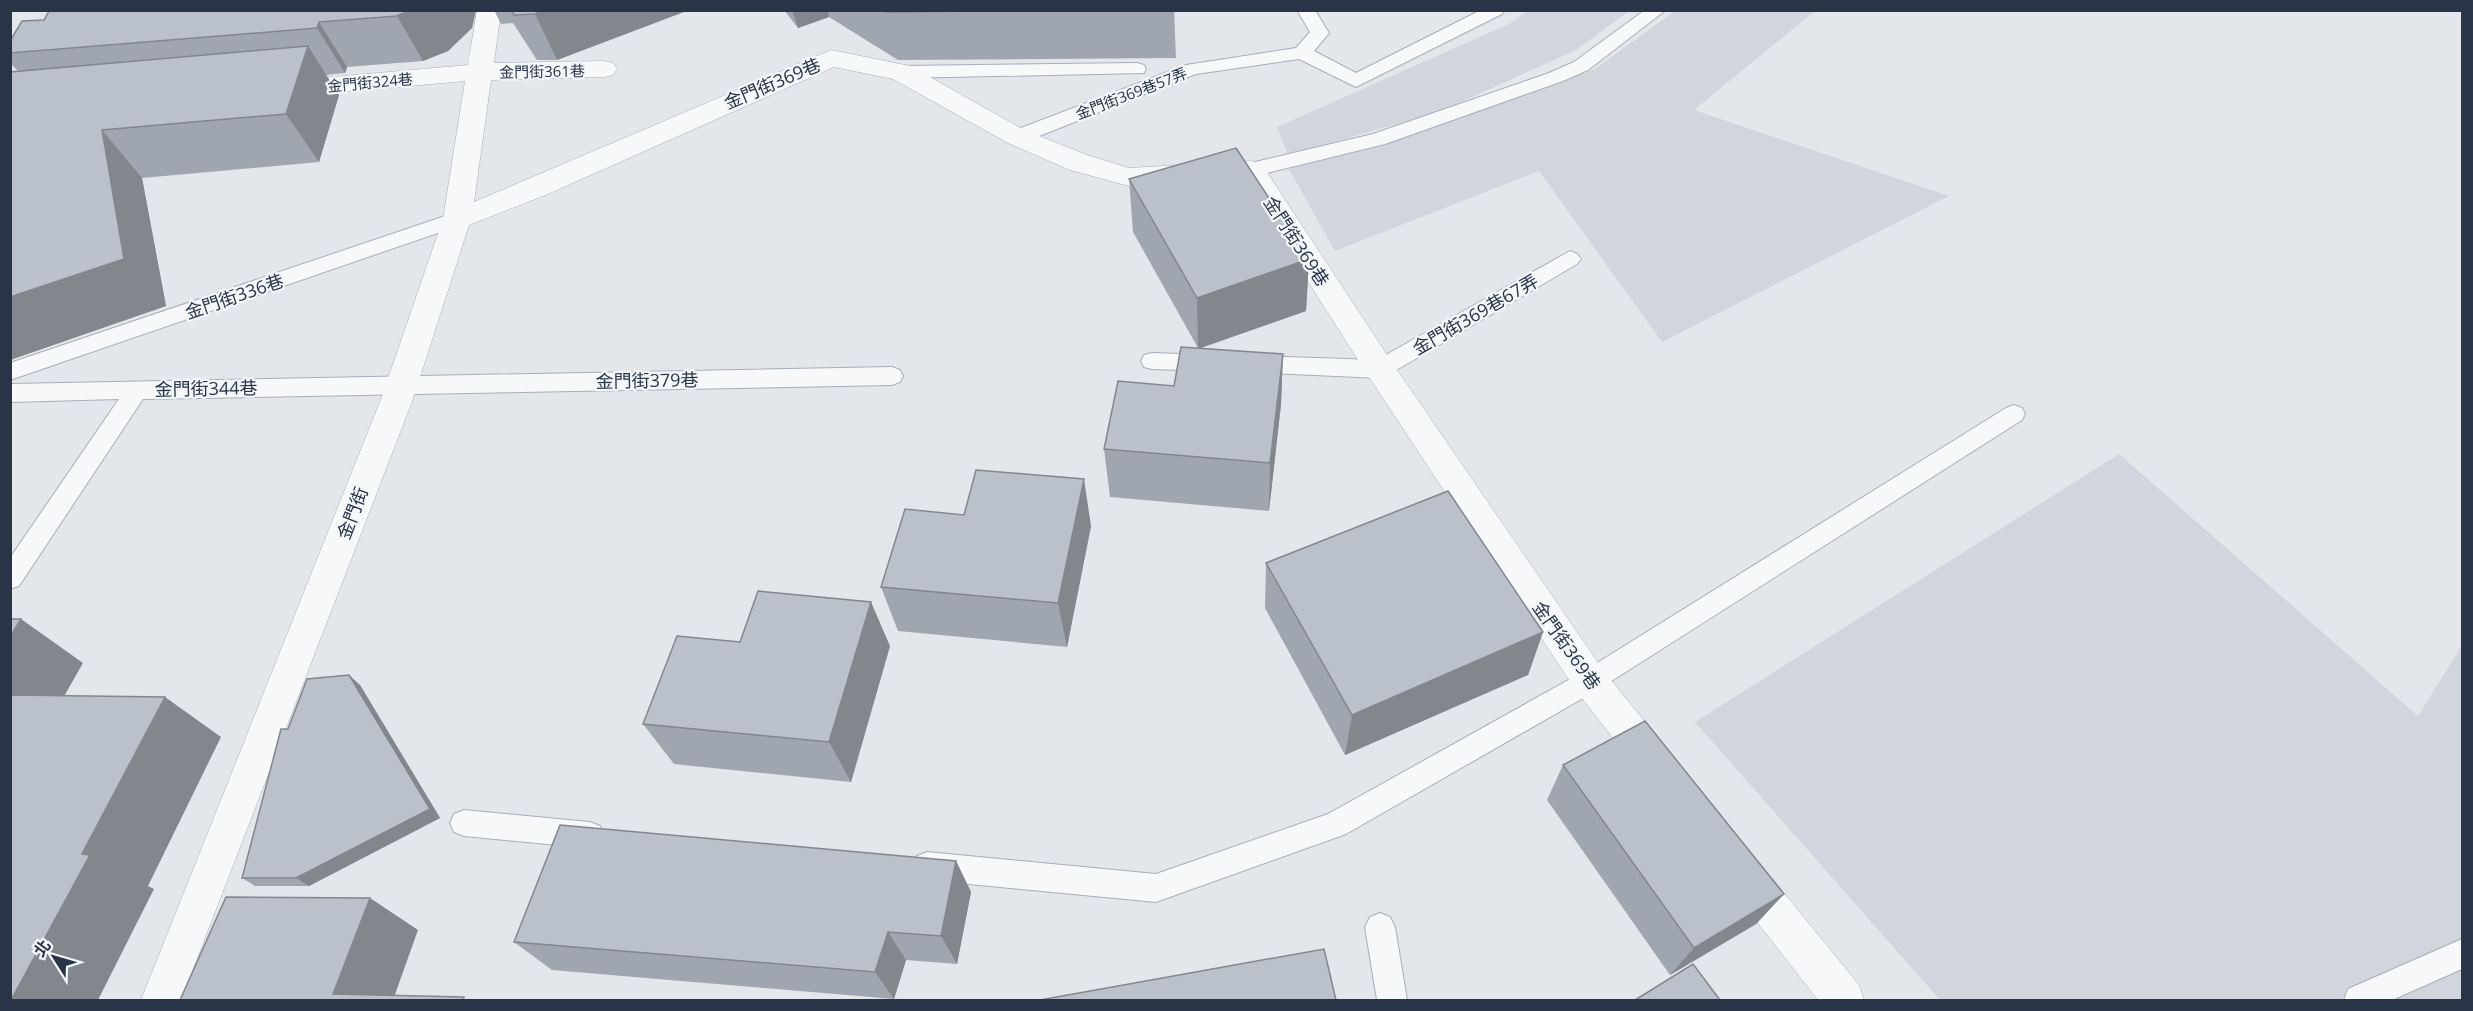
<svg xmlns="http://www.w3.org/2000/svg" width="2473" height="1011" viewBox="0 0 2473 1011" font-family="'Open Sans','Noto Sans TC',sans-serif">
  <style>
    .built { fill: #d1d6de }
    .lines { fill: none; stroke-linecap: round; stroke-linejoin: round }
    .service-casing { stroke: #a7aeb7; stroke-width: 2 }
    .minor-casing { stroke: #a7aeb7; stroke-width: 1 }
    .service { fill: #f7f8fa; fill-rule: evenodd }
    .minor { fill: #f7f8fa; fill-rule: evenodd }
    .wall { fill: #a0a6af }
    .shaded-wall { fill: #82878e }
    .building { fill: #bac1cb; stroke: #82878e; stroke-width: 1.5 }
    .labels { text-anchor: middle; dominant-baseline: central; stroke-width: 4.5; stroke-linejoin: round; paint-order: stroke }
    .far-street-label { font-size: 15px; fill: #293546; stroke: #f3f6f9 }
    .street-label { font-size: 18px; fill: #293546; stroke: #f3f6f9 }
  </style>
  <rect width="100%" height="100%" fill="#e3e7ec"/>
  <!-- built -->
  <path class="built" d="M1816,10L1694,110L1949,196L1662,342L1539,171L1335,251L1289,169L1453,120L1595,69L1675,11Z
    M1528,11H1629L1576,50L1439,112L1288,155L1277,127L1509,24Z
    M2119,454L2418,716L2462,645V1000H1940L1695,722Z"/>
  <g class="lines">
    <!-- service casing -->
    <g class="service-casing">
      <path id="service" d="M1297,10H1315L1329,33L1314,51L1356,73L1481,10H1505L1502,14L1356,87L1299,59L1196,74L1024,142L1017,144L1010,142L1007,137L1010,132L1186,65L1296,48L1310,32Z
        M1645,10H1666L1588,70L1563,81L1385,144L1251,177L1244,175L1241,170L1244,165L1251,163L1373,134L1549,73L1574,62Z
        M1137,63L1144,65L1146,69L1144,73L901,78L894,76L892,72L894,68L901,66Z
        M457,212L464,214L467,219L464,224L10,380V363Z
        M1570,251L1577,254L1581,259L1577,264L1388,375L1380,378L1251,372L1243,370L1240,364L1243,358L1251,356L1377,360Z
        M1152,353L1211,355L1219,357L1222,363L1219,369L1211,371L1152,369L1144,367L1141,361L1144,355Z
        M892,367L900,370L903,376L900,382L892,385L143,399L19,586L10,589V558L119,399L10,402V384Z
        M2014,405L2022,408L2025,414L2022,420L1599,689L1346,834L1156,902L927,880L917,876L913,866L917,856L927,852L1156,874L1328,814L1581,673L2006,408Z
        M464,810L590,822L600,826L604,835L600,844L590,848L464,836L454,832L450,823L454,814Z
        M1380,913L1390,917L1395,927L1407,1000H1377L1365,927L1370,917Z
        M2462,939V969L2392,1000H2344L2348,989Z"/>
    </g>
    <!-- minor casing -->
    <g class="minor-casing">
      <path id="minor" d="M477,10H501L494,63L604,61L613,63L617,69L613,75L604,77L491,80L474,202L831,50L910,66L1026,131L1090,156L1129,168L1251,161L1261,163L1391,361L1603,670L1669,752L1675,764L1669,776L1656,781L1643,776L1577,692L1369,377L1243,180L1129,186L1070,170L1008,143L893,79L834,67L548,194L469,225L413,399L181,1000H141L381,399L443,219L465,81L287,97L278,95L274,89L278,83L287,81L468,65Z
        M1743,854L1757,860L1859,985L1864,1000H1818L1729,886L1723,873L1729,860Z"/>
    </g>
    <!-- service -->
    <use href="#service" class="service"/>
    <!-- minor -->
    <use href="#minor" class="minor"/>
  </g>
  <!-- wall -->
  <path class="wall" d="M476,10L472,28L448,51L423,61L347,67L345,73L326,75L339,95L319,162L142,178L166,306L10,360V72L18,71L10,63V41Z
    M494,10H689L557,60H537L513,23L501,24Z
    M784,10H1174L1176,58L898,60L829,17L798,28Z
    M1129,179L1309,259L1306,311L1200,348L1283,354L1281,404L1269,511L1110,497L1104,449L1174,386L1198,348L1133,232Z
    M964,515L1091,526L1067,647L898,631L881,587Z
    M1266,563L1543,632L1528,675L1345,755L1265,608Z
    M740,642L890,646L851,782L674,764L643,724Z
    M360,685L440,818L309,886H255L242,878L288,729Z
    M1563,765L1784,894L1756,924L1670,975L1547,800Z
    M956,861L971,892L957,964L906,960L894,999L552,970L514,942Z"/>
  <!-- shaded-wall -->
  <path class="shaded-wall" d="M410,10H476L472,28L448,51L423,61L397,16Z
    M545,10H689L557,60L535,14Z
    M792,10H828L829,17L798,28Z
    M319,22L347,67L345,73L317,28Z
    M308,46L339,95L319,162L286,114Z
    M102,130L142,178L166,306L10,360V297Z
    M1309,259L1306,311L1198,349L1197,298Z
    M1283,354L1281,404L1269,511L1270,463Z
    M1084,479L1091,526L1067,647L1058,603Z
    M871,602L890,646L851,782L829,742Z
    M21,619L83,663L42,735L10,716V637Z
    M1543,632L1528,675L1345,755L1352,715Z
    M349,675L360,685L440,818L309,886L296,878Z
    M165,697L221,737L148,886L154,889L98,1000H11L82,854Z
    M956,861L971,892L957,964L941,936Z
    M1784,894L1756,924L1670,975L1694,948Z
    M370,898L418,930L393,1000L333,994Z
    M888,932L906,960L894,999L875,972Z"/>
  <!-- building -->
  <path class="building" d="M410,10L397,16L319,22L317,28L10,53V41L22,21L44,20L49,11Z
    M512,10H545L535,14L514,15Z
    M885,10H1091L886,12Z
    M308,46L286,114L102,130L124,259L10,297V72Z
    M1236,148L1309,259L1197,298L1129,179Z
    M1181,347L1283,354L1270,463L1104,449L1118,381L1174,386Z
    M976,470L1084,479L1058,603L881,587L905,509L964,515Z
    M1448,491L1543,632L1352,715L1266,563Z
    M758,591L871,602L829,742L643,724L677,636L740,642Z
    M10,619H21L10,637Z
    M349,675L430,809L296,878H242L281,729H288L307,679Z
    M10,695L165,697L82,854L90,855L11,1000H10Z
    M1645,721L1784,894L1694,948L1563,765Z
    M560,825L956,861L941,936L888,932L875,972L514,942Z
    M226,897L370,898L333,994L464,997L463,1000H180Z
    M1324,949L1336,1000H1040Z
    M1693,964L1720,1000H1635Z"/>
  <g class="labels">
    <!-- far-street labels -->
    <g class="far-street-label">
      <text transform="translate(542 71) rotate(-1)">金門街361巷</text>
      <text transform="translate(370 82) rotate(-5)">金門街324巷</text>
      <text transform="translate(1131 93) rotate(-21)">金門街369巷57弄</text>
    </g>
    <!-- street labels -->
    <g class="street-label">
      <text transform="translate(772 83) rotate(-23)">金門街369巷</text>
      <text transform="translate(1297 241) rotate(57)">金門街369巷</text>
      <text transform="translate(234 296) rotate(-19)">金門街336巷</text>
      <text transform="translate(1475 314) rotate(-30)">金門街369巷67弄</text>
      <text transform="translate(647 380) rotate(-1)">金門街379巷</text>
      <text transform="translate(206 388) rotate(-1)">金門街344巷</text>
      <text transform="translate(352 513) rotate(-69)">金門街</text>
      <text transform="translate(1567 645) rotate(55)">金門街369巷</text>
    </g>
  </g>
  <!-- border -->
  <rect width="2473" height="1011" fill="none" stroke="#293546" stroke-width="24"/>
  <!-- north arrow -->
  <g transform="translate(54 957) rotate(307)" stroke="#f3f6f9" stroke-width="4.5" paint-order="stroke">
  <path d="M0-4.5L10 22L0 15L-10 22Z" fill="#293546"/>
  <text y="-9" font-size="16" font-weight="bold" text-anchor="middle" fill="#293546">北</text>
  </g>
</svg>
